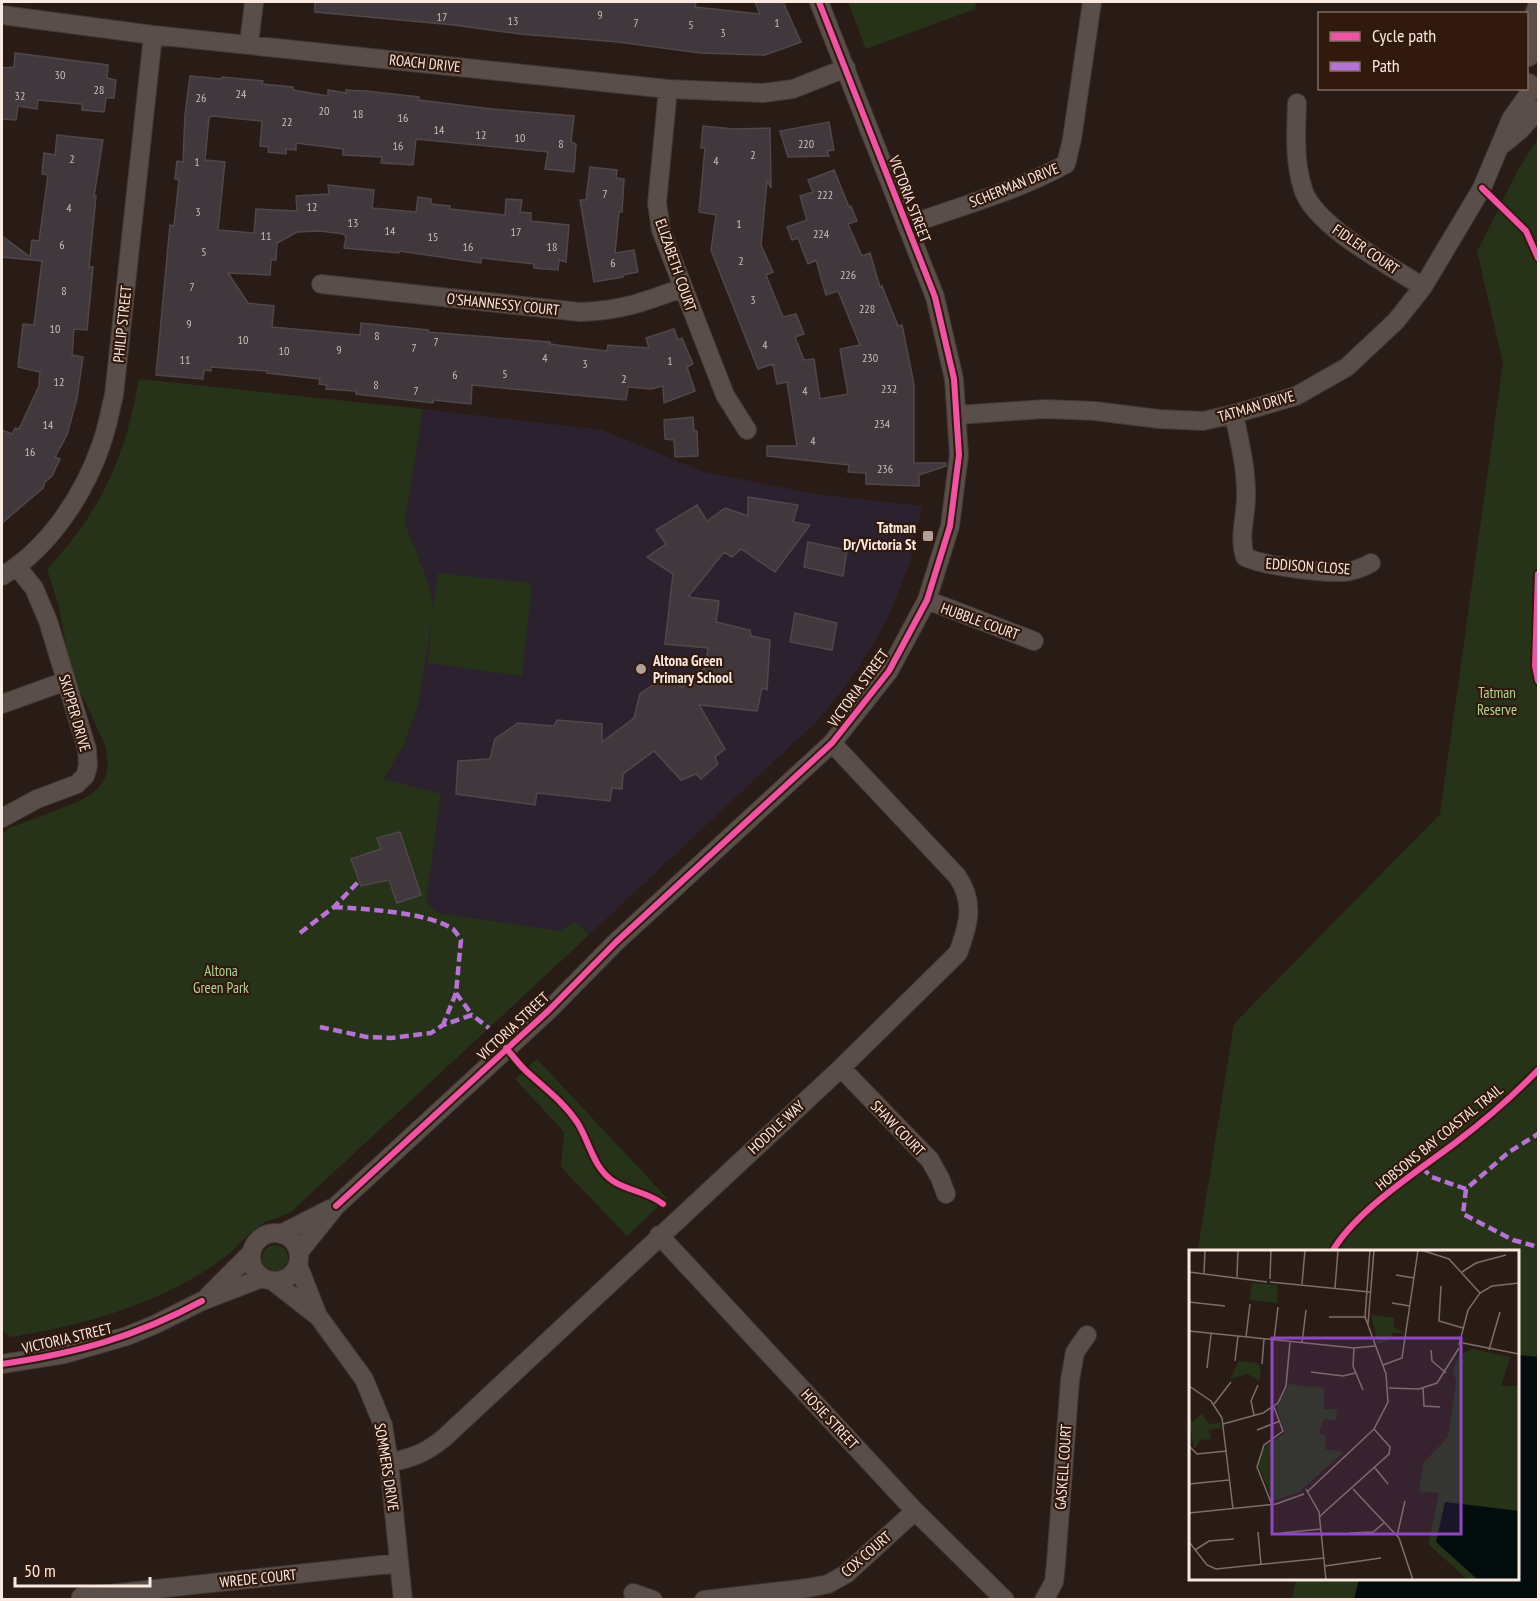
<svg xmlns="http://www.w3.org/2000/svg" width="1540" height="1601" viewBox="0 0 1540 1601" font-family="'PT Sans Narrow',sans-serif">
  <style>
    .education { fill: #2c222f }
    .green { fill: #263319 }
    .water { fill: #040d0d }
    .building { fill: #41383d; stroke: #50474a; stroke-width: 1.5 }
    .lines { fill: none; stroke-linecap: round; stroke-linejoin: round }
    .minor-casing { stroke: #433934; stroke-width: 20 }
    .minor { stroke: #594e49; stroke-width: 18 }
    .quiet { stroke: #b673d3; stroke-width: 4.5; stroke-dasharray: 9 4.5; stroke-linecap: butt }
    .cycleway-casing { stroke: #31190e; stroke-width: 10 }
    .cycleway { stroke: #f153a3; stroke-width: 6 }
    .poi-dot { fill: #b1a19a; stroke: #31190e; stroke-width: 2 }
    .labels { text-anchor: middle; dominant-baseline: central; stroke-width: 4.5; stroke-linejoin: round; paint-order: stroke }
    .number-label { font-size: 12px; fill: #ccbdb8 }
    .street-label { font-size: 15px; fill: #fae9e1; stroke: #31190e }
    .poi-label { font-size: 15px; font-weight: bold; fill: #fae9e1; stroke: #31190e; text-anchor: end }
    .park-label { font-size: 15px; fill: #add491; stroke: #31190e }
    .inset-road { fill: none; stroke: #7d6e67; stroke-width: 1.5 }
    .view { fill: #8e48c4; fill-opacity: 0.15; stroke: #8e48c4; stroke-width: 3 }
    .inset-edge { fill: none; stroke: #fae9e1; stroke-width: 3 }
  </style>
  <rect width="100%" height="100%" fill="#291c16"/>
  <!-- education -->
  <path class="education" d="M423,409L602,430L704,472L816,494L922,506L910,562L887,620L856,672L836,698L816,722L589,935L582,927L562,931L438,913L426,902L441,795L384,779L405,743L418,706L433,610L429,585L405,523Z"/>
  <!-- green -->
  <path class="green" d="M848,2H976L975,9L866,49Z
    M1538,139V1599H1292L1296,1579L1518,1578V1252H1229L1198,1248L1234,1024L1440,814L1503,363L1477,251C1497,216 1514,171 1538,139Z
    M139,379L423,409L405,523L429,585L433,608L438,573L532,583L522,676L428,663L432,618L418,706L405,743L384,779L441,794L426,902L438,913L562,931L573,922L582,927L589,935L292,1211C282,1217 267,1220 259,1226C246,1235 237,1248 225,1257C213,1266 199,1275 186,1282C133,1311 70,1328 10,1337L4,1332L2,1326V834L9,828C25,822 41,816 57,810C90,797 116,788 105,745L78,686L67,650L59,607L47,569C102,510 125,458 139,379Z
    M537,1059L667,1198L627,1236L561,1167L564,1132L515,1079Z
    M262 1258a13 13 0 1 1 26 0a13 13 0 1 1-26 0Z"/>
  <!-- water -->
  <path class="water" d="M1518,1355L1538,1357V1599H1354L1359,1579L1518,1578Z"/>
  <!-- building -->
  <path class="building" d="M315,2H696L695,7L760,14L755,2H783L801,42L765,55L700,53L618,42L520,34L454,25L315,12Z
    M15,53L108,65L107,78L116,80L114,98H106L104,112L82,110V104L38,100L37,109L18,106L16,120L2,119V68L14,67Z
    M190,76L222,79V77L263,81L262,84L293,87V90L328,96V90L346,93V90L366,91L419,97V100L492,109L574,116L571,142L576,144L574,172L545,169L548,152L416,139L413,165L381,163L382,157L343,155V149L296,143V150L286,149V154L268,152L269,147L260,146L262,121L212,116L209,118L205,160L225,162L218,230L254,233L256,209L297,211L296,196L329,194L328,185L374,190L372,208L416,212L418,197L431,199V204L450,206V209L505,215L506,199L522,200L520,212L531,213V221L569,225L566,262L559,260L558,270L534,268V264L481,258V263L399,251V253L344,248L346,237L343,234L320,231L297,232L277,243L276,260H271L270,275L228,273L248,303L274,306L272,327L360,335L361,323L428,330V332L550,342V344L564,346L607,351L608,345L649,348L646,338L674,329L678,340L682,338L693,364L687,367L695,391L664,403L663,386L651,389L628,387L626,400L472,385L471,404L433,400V403L356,394V391L326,389L327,385L319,384L320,379L267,373V371L211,367V371L204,370L203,379L156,375L170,225L174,226L179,180L175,179L177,161L183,162L185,115Z
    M829,122L834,150L827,151L829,156L788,157L780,131Z
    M703,126L733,129L770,128L771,188L767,181L761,245L773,272L766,275L783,317L796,314L804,334L795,337L804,360L814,359L820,399L848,394L840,349L860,345L838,291L826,295L816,260L808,264L798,238L792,240L787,227L807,220L800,196L813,192L808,180L834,170L849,207L851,206L857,221L848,224L862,256L870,253L880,287L882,286L898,326L902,325L914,384V463H946V466L919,475V486L866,484V473L848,472L849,465L767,456V446H797L787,382L777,384L773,364L758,369L711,250L716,215L699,212L705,148H701Z
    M57,135L103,140L94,196H96L89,267H93L87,330L74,329L72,355L83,357L77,398L67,435L55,457L60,459L52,476L45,482L43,488L2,523V430L12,434L15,428L19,429L39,386L40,372L18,367L23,324L34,325L42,261L2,257V236L30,257L32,240L39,241L48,175L42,174L44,153L55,155Z
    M590,167L617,170L616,178L624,179L622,212H619L615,253L634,250L638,272L623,275V277L594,282L580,200H586Z
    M693,417L694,431H697L698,456L675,457L674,440L665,439L664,420Z
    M748,497L798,505L793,522L810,525L775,572L741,549L732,557L724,552L688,597L719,601L716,622L750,630L751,636L770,640L767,690L762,688L757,711L699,705L725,749L715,757L718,764L701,779L696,774L681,780L654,751L623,774L622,789L612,788L610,801L537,793L535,805L456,794L458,761L490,759L495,739L518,723L554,726L557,720L602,724V742L634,718L640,694L657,682L675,683L682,687L705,668L708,648L665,644L673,574L647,557L666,544L656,530L697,505L707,521L725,508L748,516Z
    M808,542L847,550L843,576L804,567Z
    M795,613L837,623L832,650L790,642Z
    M400,832L421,895L397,903L389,880L361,886L351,859L381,849L377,838Z"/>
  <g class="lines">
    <!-- minor casing -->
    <g class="minor-casing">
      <path id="minor" d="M2,15L153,35L668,89L763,93L793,89L846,68
        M249,44L254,2
        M1529,57L1534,14L1538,4
        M668,89L657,203L661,230L725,395L747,430
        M1297,103C1296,132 1294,161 1303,189C1314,226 1391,266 1423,287
        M1503,144L1520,130L1538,110
        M908,225C961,206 1017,191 1066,164L1072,139L1092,2
        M321,284L580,312C621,311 644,302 682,288
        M1234,414C1239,440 1246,466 1246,493C1247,515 1238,535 1245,557C1264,566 1322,573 1344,572C1354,571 1362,568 1371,563
        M957,415L1045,409L1095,411L1159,419L1203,421L1234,414L1296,396L1347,367L1396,321L1423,287L1482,188L1511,119L1528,95L1529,83
        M2,576C48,549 84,495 101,445C107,429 110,411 114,395L153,35
        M927,600L1034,641
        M2,704L66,681
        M2,818L37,799L77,784L85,776L88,766L87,749L48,621L34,588L17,567
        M841,1068L930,1160L940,1178L946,1194
        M251 1257a24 24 0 1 1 48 0a24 24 0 1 1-48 0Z
        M281,1234L330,1209
        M659,1235L915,1511L1005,1600
        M299,1252L336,1206L548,1011L616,942L832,743L889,671L927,600L950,526L959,455L954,379L935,297L819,2
        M298,1265L318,1316L364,1379L383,1425L389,1463L403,1600
        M274,1282L316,1315
        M208,1296L251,1253
        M2,1364L65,1354L127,1336L154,1325L202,1301L262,1278
        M389,1463C414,1457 424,1454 444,1438L841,1068L958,953C969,924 975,902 957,876L832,743
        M633,1593L653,1600
        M81,1597L399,1563
        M704,1600L808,1588L828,1584L846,1574L915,1511
        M1044,1600L1054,1582L1056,1563L1070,1380L1075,1352L1087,1335"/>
    </g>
    <!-- minor -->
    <use href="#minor" class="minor"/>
    <!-- quiet -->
    <path class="quiet" d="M334,907C365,909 427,912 453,929C456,932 459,937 461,940L456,993L443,1025
      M300,933L334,907L359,881
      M456,993L472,1015
      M320,1027L367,1037L391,1038L431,1033L443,1025L472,1015L489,1028
      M1422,1168L1432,1177L1466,1189L1509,1152L1538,1134
      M1466,1189L1463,1214L1513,1240L1538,1247"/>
    <!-- cycleway casing -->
    <g class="cycleway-casing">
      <path id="cycleway" d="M1482,188L1526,231L1538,258
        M1538,574L1535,666L1538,681
        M506,1048C512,1055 518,1063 525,1070C543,1087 563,1101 577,1122C589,1140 593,1168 613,1181C628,1191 648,1192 663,1204
        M336,1206L548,1011L616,942L832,743L889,671L927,600L950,526L959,455L954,379L935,297L819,2
        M1332,1252C1355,1211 1418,1171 1455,1143C1484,1121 1513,1096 1538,1070
        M2,1364C77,1353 135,1337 202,1301"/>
    </g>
    <!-- cycleway -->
    <use href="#cycleway" class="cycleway"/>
  </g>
  <!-- markers -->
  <g class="poi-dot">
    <rect x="922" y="530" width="12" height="12" rx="3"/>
    <circle cx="641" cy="669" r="6"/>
  </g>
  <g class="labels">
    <!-- number labels -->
    <g class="number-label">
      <text x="600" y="14">9</text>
      <text x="442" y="16">17</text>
      <text x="513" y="20">13</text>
      <text x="636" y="22">7</text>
      <text x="777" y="22">1</text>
      <text x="691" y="24">5</text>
      <text x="723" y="32">3</text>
      <text x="60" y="74">30</text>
      <text x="99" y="89">28</text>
      <text x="241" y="93">24</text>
      <text x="20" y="95">32</text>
      <text x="201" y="97">26</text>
      <text x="324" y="110">20</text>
      <text x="358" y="113">18</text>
      <text x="403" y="117">16</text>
      <text x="287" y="121">22</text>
      <text x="439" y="129">14</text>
      <text x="481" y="134">12</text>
      <text x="520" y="137">10</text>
      <text x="561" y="143">8</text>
      <text x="806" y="143">220</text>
      <text x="398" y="145">16</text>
      <text x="753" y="154">2</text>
      <text x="72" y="158">2</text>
      <text x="716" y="160">4</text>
      <text x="197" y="161">1</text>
      <text x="605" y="193">7</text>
      <text x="825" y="194">222</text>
      <text x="312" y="206">12</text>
      <text x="69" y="207">4</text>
      <text x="198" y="211">3</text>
      <text x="353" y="222">13</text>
      <text x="739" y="223">1</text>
      <text x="390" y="230">14</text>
      <text x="516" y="231">17</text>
      <text x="821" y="233">224</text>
      <text x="266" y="235">11</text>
      <text x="433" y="236">15</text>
      <text x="62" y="244">6</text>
      <text x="468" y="246">16</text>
      <text x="552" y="246">18</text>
      <text x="204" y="251">5</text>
      <text x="741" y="260">2</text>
      <text x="613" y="262">6</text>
      <text x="848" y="274">226</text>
      <text x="192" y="286">7</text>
      <text x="64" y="290">8</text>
      <text x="753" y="299">3</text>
      <text x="867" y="308">228</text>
      <text x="189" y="323">9</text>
      <text x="55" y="328">10</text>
      <text x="377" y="335">8</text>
      <text x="243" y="339">10</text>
      <text x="436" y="341">7</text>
      <text x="765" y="344">4</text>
      <text x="414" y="347">7</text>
      <text x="339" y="349">9</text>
      <text x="284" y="350">10</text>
      <text x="545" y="357">4</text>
      <text x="870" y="357">230</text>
      <text x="185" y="359">11</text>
      <text x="670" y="360">1</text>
      <text x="585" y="363">3</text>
      <text x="505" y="373">5</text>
      <text x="455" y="374">6</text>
      <text x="624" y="378">2</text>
      <text x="59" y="381">12</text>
      <text x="376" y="384">8</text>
      <text x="889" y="388">232</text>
      <text x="416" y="390">7</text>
      <text x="805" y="390">4</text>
      <text x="882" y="423">234</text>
      <text x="48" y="424">14</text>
      <text x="813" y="440">4</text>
      <text x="30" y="451">16</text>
      <text x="885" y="468">236</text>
    </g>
    <!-- street labels -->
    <g class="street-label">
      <text transform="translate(425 63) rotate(6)">ROACH DRIVE</text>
      <text transform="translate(1014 185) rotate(-22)">SCHERMAN DRIVE</text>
      <text transform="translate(910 199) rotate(69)">VICTORIA STREET</text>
      <text transform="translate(1366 249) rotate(34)">FIDLER COURT</text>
      <text transform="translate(676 265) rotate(71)">ELIZABETH COURT</text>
      <text transform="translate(503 304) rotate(6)">O'SHANNESSY COURT</text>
      <text transform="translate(122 324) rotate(-84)">PHILIP STREET</text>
      <text transform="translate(1256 406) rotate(-16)">TATMAN DRIVE</text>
      <text transform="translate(1308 566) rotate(4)">EDDISON CLOSE</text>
      <text transform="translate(980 621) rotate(20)">HUBBLE COURT</text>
      <text transform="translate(858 688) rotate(-54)">VICTORIA STREET</text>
      <text transform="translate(75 713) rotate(74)">SKIPPER DRIVE</text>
      <text transform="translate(513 1026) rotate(-43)">VICTORIA STREET</text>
      <text transform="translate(776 1127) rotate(-43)">HODDLE WAY</text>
      <text transform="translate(898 1128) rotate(46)">SHAW COURT</text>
      <text transform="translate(1439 1137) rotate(-39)">HOBSONS BAY COASTAL TRAIL</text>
      <text transform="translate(67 1338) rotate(-13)">VICTORIA STREET</text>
      <text transform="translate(830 1419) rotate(47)">HOSIE STREET</text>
      <text transform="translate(387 1467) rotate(81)">SOMMERS DRIVE</text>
      <text transform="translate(1063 1467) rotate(-86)">GASKELL COURT</text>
      <text transform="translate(866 1554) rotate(-41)">COX COURT</text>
      <text transform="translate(258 1578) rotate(-6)">WREDE COURT</text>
    </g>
    <!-- poi labels -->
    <g class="poi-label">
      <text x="916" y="527">Tatman<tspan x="916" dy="17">Dr/Victoria St</tspan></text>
      <text x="653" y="660" text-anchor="start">Altona Green<tspan x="653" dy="17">Primary School</tspan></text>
    </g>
    <!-- park labels -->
    <g class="park-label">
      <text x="1497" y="692">Tatman<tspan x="1497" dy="17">Reserve</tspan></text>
      <text x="221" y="970">Altona<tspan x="221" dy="17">Green Park</tspan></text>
    </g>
  </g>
  <!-- overview -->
  <g transform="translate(1189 1250)">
    <rect width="330" height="330" fill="#291c16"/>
    <path d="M63,33L88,35L89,53L61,50ZM182,65L205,68L204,76L215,83H203L202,89L189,94ZM284,99L321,107L312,136H330V330H279L239,294L250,243L230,241L234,213L259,187L267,132L264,118L272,104ZM50,111L68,113L72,118L70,131L59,124L41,129ZM100,134L135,138V159H148L147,170L135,169L130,183L137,185L136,199L155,202L110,242L84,251L69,214L77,195L96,183L88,157ZM13,163L20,174L31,173L32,178L20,180L22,189L11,190L5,199L0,170L4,172Z" fill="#263319"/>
    <path d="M256,252L330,261V330H289L247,292Z" fill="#040d0d"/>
    <path class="inset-road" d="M232,0L260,9L291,43M0,22L78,32M273,22L287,13L317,5M15,24L16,0M207,25L225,28M48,27L49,0M81,29L82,0M81,32L181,42M113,34L116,0M252,36L250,71L274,78M146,38L149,0M0,52L36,56M203,53L221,56M140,67H177M179,74L185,0M0,81L165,98L186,96M57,87L61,54M85,90L89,57M113,93L117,60M274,93L330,104M270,95L279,60L291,43L303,36L330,33M165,98L164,116L174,140M242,100L243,111L257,123M300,100L311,62M46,111L49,86M73,114L75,89M194,115L213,108L229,0M18,118L22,84M122,122L154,126L166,123M0,136L22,151L33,168L44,259M200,138L230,139L248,133L270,98M234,138L235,156L251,157M25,154L42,132M65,165L62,151L69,135M34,174L74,163L89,153L97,136L101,92M68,180L91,171M0,196L8,204L38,201M186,218L199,234M0,234L40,230M117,239L130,262L137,330M164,239L210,288L224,330M119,241L185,179L199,152L197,124L176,67L181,0M83,255L68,217L75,195L94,181L85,157M0,263L87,254L115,244M130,267L200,204L201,197L185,179M69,282L72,314M93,283L132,279M160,283L184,282L195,273M208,286L216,251M0,292L18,315L27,319L135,308M6,300L20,291L45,289M136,316L192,308"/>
    <path class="view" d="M83,88H272V284H83Z"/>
    <rect width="330" height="330" class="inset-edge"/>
  </g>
  <!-- border -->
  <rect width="1540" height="1601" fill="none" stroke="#fae9e1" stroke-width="6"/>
  <!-- legend -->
  <rect x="1318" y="12" width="210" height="78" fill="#31190e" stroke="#816c62" stroke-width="1.5"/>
  <rect x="1330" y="32" width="30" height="9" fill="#f153a3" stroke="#816c62" stroke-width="1.5"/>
  <text x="1372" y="42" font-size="18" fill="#fae9e1">Cycle path</text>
  <rect x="1330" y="62" width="30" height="9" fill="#b673d3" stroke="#816c62" stroke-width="1.5"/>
  <text x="1372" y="72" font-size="18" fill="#fae9e1">Path</text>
  <!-- scale -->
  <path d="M15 1577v9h135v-9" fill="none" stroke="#fae9e1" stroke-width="3"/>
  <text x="24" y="1577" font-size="18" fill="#fae9e1" stroke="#31190e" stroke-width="4.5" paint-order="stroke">50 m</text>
</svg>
